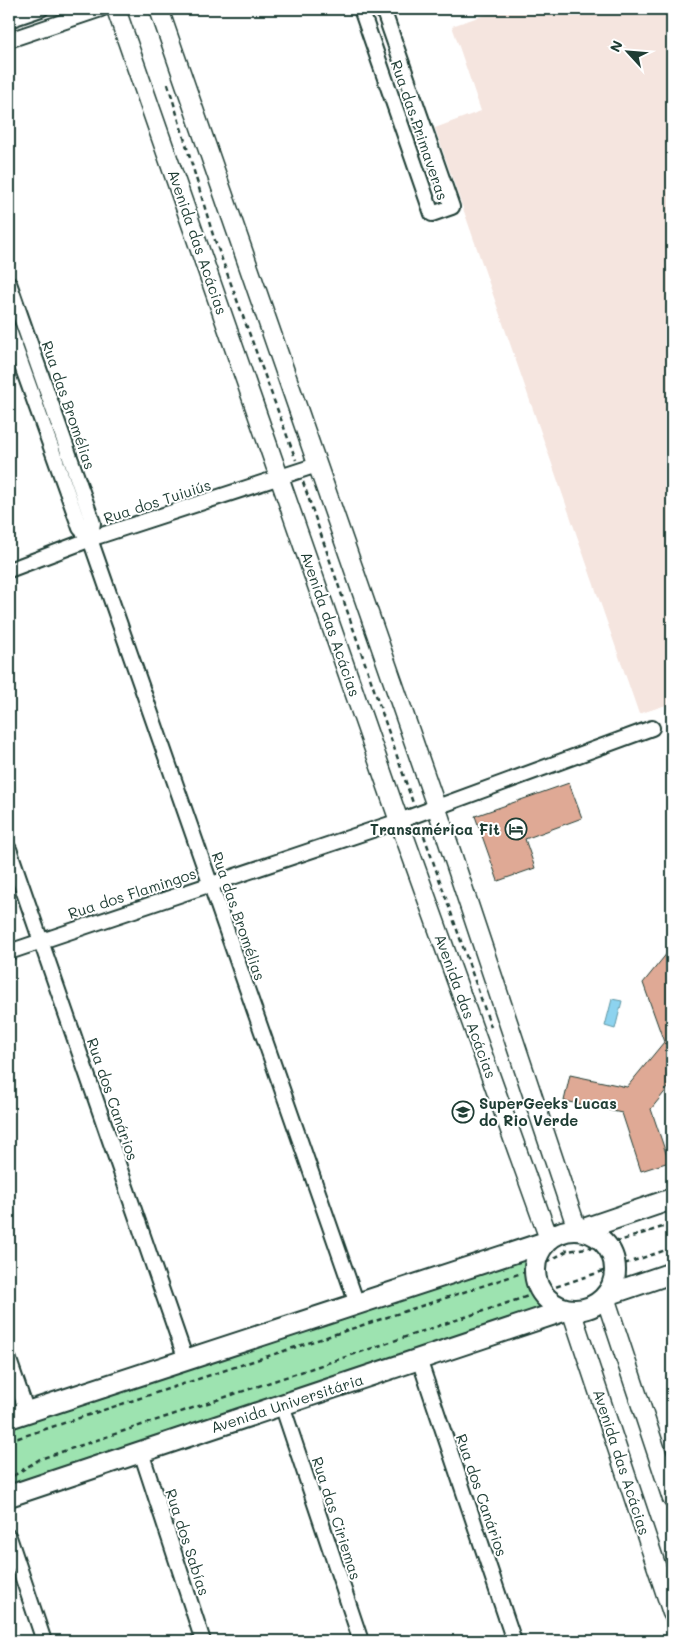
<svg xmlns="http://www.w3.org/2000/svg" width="681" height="1650" viewBox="0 0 681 1650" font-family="Mali,sans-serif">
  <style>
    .built { fill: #f5e5df }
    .green { fill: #9de3b0; stroke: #5e9072 }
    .water { fill: #8dd3ef; stroke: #6197a4 }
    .building { fill: #dfa995; stroke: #1f3d34 }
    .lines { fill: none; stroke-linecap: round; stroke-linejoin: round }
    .minor-casing { stroke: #1f3d34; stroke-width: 18 }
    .tertiary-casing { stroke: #1f3d34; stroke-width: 21 }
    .secondary-casing { stroke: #1f3d34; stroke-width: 24 }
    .path { stroke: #1f3d34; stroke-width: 2.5; stroke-dasharray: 5 4; stroke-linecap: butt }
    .minor { stroke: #fff; stroke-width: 14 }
    .tertiary { stroke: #fff; stroke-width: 18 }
    .secondary { stroke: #fff; stroke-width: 20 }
    .labels { text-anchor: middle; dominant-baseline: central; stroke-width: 4; stroke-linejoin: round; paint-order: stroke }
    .street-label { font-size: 15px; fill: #1f3d34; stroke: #fff }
    .poi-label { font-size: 15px; font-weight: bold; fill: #1f3d34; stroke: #fff; text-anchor: end }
  </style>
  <rect width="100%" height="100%" fill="#fff"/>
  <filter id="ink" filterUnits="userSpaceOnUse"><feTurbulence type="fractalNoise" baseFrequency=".02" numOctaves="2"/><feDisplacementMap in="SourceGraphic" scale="10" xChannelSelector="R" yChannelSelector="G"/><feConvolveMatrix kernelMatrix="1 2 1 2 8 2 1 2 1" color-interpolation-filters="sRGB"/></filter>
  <g filter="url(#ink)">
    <!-- built -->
    <path class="built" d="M502,9H672V703L639,714L435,128L481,111L452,26Z"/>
    <!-- green -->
    <path class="green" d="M527,1255C529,1275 529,1294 547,1308L9,1486V1428Z"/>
    <!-- water -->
    <path class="water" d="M612,999L622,1001L615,1029L605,1026Z"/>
    <!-- building -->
    <path class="building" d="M569,783L582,818L525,839L535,868L498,881L475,816Z
      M672,947V1083L651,1109L669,1162L641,1171L622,1113L564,1101L570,1075L627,1087L664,1042L643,983Z"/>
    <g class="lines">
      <!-- minor casing -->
      <g class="minor-casing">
        <path id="minor" d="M361,9L432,214L452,207L383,9
          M9,20L41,9
          M9,40L101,9
          M9,283L93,523L90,539
          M9,330L80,528L90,539L357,1304
          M9,570L99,536L317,465
          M9,849L186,1360
          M9,952L399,821L652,728
          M419,1359L514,1641
          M9,1360L27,1412
          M282,1405L361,1641
          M141,1452L203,1641
          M9,1537L44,1641"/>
      </g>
      <!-- tertiary casing -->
      <g class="tertiary-casing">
        <path id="tertiary" d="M116,9L399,821L549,1239
          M159,9L436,806L577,1229
          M605,1297L672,1499
          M571,1310L672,1613"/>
      </g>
      <!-- secondary casing -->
      <g class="secondary-casing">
        <path id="secondary" d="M535 1270a40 40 0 1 1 80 0a40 40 0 1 1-80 0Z
          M581,1230L672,1199
          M607,1295L672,1273
          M9,1418L546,1242
          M9,1496L566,1310"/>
      </g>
      <!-- path -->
      <path class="path" d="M168,84L213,235L296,460
        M303,482L413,803
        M421,827L491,1027
        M564,1240L567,1251
        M9,1441L534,1269L567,1251L607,1245L672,1224
        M13,1476L40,1459L672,1248"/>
      <!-- minor -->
      <use href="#minor" class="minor"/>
      <!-- tertiary -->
      <use href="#tertiary" class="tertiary"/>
      <!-- secondary -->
      <use href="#secondary" class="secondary"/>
    </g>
  </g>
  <!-- icons -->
  <defs>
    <g id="hotel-ring" transform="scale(1.125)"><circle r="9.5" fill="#fff" stroke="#1f3d34" stroke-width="1.5"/><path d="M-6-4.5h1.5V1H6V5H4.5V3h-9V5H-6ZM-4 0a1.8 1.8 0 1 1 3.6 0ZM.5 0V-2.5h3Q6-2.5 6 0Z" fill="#1f3d34"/></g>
    <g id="school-ring" transform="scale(1.125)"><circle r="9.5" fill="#fff" stroke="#1f3d34" stroke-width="1.5"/><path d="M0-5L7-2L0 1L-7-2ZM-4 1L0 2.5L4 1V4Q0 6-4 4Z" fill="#1f3d34"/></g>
  </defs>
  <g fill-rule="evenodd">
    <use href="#hotel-ring" x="516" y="829"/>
    <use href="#school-ring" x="463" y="1112"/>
  </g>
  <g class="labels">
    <!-- street labels -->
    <g class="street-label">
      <text transform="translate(420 130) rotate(71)">Rua das Primaveras</text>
      <text transform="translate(198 242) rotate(71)">Avenida das Acácias</text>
      <text transform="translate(69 405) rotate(71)">Rua das Bromélias</text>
      <text transform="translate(157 501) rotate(-18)">Rua dos Tuiuiús</text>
      <text transform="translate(331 624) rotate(71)">Avenida das Acácias</text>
      <text transform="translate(132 893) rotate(-18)">Rua dos Flamingos</text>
      <text transform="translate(239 916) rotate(71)">Rua das Bromélias</text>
      <text transform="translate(466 1006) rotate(70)">Avenida das Acácias</text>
      <text transform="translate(113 1099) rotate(71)">Rua dos Canários</text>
      <text transform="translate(287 1403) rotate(-18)">Avenida Universitária</text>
      <text transform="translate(622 1462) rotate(72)">Avenida das Acácias</text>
      <text transform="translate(482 1495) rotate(71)">Rua dos Canários</text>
      <text transform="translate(337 1518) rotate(72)">Rua das Ciriemas</text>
      <text transform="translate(188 1542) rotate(72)">Rua dos Sabías</text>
    </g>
    <!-- poi labels -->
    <g class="poi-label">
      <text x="500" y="829">Transamérica Fit</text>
      <text x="479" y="1103" text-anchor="start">SuperGeeks Lucas<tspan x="479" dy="17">do Rio Verde</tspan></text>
    </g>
  </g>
  <!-- margin -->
  <rect width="681" height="1650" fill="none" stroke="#fff" stroke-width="30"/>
  <rect x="15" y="15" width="651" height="1620" fill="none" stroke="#1f3d34" stroke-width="2" filter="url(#ink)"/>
  <!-- north arrow -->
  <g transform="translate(628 52) rotate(296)" stroke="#ffffff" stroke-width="4" paint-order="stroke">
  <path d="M0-4L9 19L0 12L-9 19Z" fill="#1f3d34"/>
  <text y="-8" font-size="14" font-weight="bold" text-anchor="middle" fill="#1f3d34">N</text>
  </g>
</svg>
